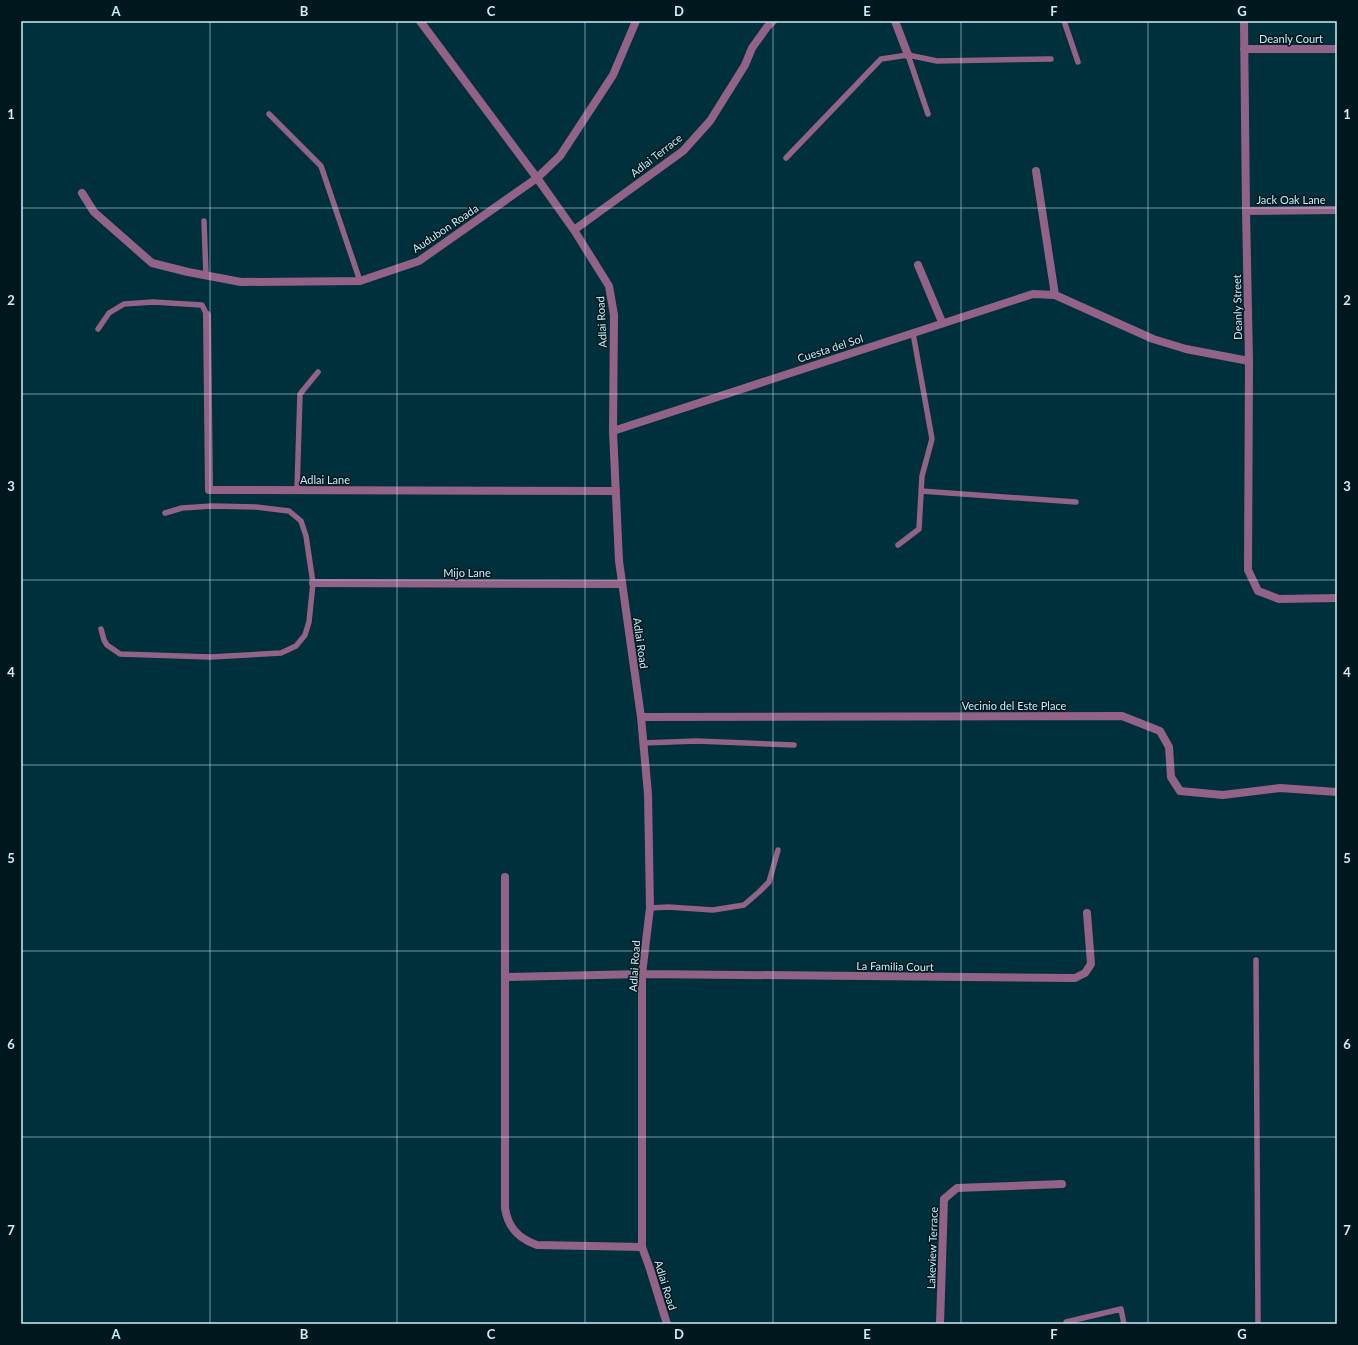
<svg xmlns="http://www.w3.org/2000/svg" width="1358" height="1345" viewBox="0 0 1358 1345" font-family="Lato,sans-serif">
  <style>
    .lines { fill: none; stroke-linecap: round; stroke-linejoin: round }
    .service { stroke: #936287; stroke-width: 5.5 }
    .minor { stroke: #936287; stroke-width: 8 }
    .grid { fill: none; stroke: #c8effa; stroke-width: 1; stroke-opacity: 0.55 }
    .labels { text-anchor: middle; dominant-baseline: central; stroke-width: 3; stroke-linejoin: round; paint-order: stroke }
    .street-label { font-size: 11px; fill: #c8effa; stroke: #00171d }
    .neatline { fill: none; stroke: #c8effa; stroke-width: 1.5 }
    .grid-label { font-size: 13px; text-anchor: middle; font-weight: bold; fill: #c8effa }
  </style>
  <rect width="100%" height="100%" fill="#00303b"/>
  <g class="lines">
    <!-- service -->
    <path class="service" d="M1064,21L1078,62
      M908,55L928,114
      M269,114L321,166L360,281
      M786,158L881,59L908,55L937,61L1051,59
      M204,221L206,275
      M98,329L109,313L124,304L153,302L202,305L207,315
      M297,490L300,394L318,372
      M921,491L1076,502
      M898,545L919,529L922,476L932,439L913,333
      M101,629L104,640L107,645L120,654L210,657L281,653L296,646L305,635L309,622L313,583L306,536L301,521L289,511L256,507L212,506L182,508L165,513
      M643,743L697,741L794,745
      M650,908L668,907L713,910L744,905L759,892L769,882L778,850
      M1256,960L1258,1324
      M1066,1324V1322L1121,1309L1124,1324"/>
    <!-- minor -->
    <path class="minor" d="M420,21L537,178L574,230L609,286L614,315L613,431L619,561L641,717L648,794L650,908L642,974V1247L650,1269L667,1324
      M895,21L908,55
      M1244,21L1246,211L1249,361L1248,570L1258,591L1279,599L1337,598
      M1244,49H1337
      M1036,171L1055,295L1153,339L1186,349L1249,361
      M82,193L94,212L152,263L188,272L241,282L360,281L419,261L537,178L560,156L613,75L636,21
      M1246,211L1337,210
      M574,230L683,151L710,121L745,65L752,48L767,27L773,21
      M918,265L942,322
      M207,315L209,490L616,491
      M613,431L1033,294L1055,295
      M313,583L622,584
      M641,717L1122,716L1160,731L1169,747L1171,777L1180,791L1223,795L1280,788L1337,792
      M505,877V1208C508,1228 519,1239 537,1245L642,1247
      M505,977L642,974L1075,978L1085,973L1091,964L1087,913
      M940,1324L944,1199L957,1188L1062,1184"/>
  </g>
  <!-- grid -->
  <path class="grid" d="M210,21V1324M397,21V1324M585,21V1324M773,21V1324M961,21V1324M1148,21V1324M21,208H1337M21,394H1337M21,580H1337M21,765H1337M21,951H1337M21,1137H1337"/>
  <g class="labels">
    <!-- street labels -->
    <g class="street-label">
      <text x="1291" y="38">Deanly Court</text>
      <text transform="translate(656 155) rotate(-38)">Adlai Terrace</text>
      <text x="1291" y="199">Jack Oak Lane</text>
      <text transform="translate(445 228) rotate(-34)">Audubon Roada</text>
      <text transform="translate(1237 307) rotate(-91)">Deanly Street</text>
      <text transform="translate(601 322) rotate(-93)">Adlai Road</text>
      <text transform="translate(830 348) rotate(-18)">Cuesta del Sol</text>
      <text x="325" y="479">Adlai Lane</text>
      <text x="467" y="572">Mijo Lane</text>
      <text transform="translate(641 643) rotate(82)">Adlai Road</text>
      <text x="1014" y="705">Vecinio del Este Place</text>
      <text transform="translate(634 966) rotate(-86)">Adlai Road</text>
      <text transform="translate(895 966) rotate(1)">La Familia Court</text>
      <text transform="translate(932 1248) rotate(-88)">Lakeview Terrace</text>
      <text transform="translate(666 1285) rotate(73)">Adlai Road</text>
    </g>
  </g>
  <!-- border -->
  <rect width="1358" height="1345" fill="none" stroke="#00171d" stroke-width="44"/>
  <rect x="22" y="22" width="1314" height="1301" class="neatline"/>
  <g class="grid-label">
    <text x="116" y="16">A</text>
    <text x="304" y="16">B</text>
    <text x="491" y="16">C</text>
    <text x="679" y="16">D</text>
    <text x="867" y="16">E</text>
    <text x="1054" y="16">F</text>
    <text x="1242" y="16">G</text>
    <text x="11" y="119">1</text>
    <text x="1347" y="119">1</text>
    <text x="11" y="305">2</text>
    <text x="1347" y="305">2</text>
    <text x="11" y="491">3</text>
    <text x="1347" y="491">3</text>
    <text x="11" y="677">4</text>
    <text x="1347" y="677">4</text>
    <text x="11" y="863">5</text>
    <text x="1347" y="863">5</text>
    <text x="11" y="1049">6</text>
    <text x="1347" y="1049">6</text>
    <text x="11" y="1235">7</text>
    <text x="1347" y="1235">7</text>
    <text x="116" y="1339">A</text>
    <text x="304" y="1339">B</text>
    <text x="491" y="1339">C</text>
    <text x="679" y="1339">D</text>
    <text x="867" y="1339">E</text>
    <text x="1054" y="1339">F</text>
    <text x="1242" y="1339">G</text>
  </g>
</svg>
